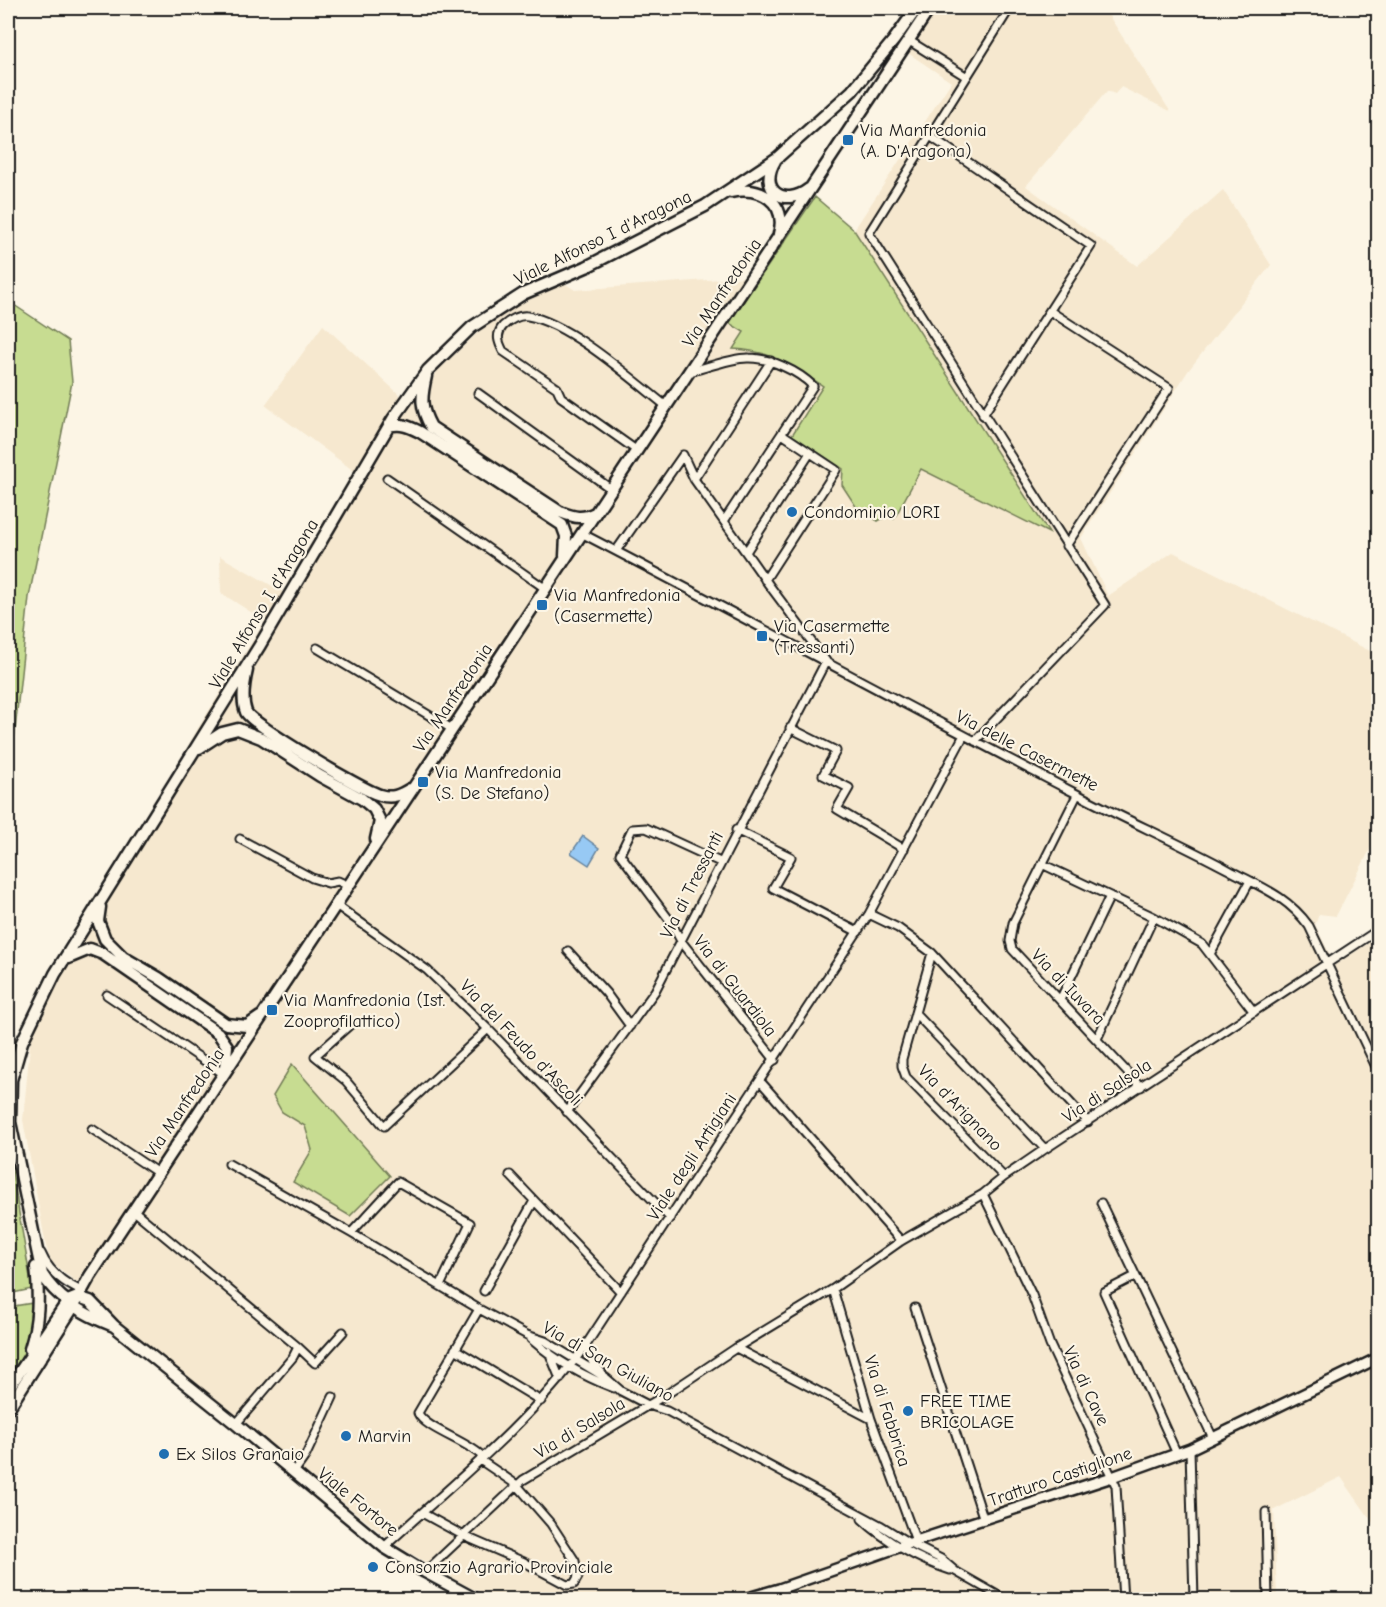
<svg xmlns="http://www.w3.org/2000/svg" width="1386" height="1607" viewBox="0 0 1386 1607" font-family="'Comic Neue',sans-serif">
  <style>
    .built { fill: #f6e8cf }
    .green { fill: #c7dc91; stroke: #727c56; stroke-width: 1.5 }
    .water { fill: #97c9f4; stroke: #66849e; stroke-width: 1.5 }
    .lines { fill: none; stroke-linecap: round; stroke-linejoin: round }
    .minor-casing { stroke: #1c1c1c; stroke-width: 11 }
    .tertiary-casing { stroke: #1c1c1c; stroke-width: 14 }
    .secondary-casing { stroke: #1c1c1c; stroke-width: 15 }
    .minor { stroke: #fcf5e5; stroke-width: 7 }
    .tertiary { stroke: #fcf5e5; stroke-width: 9 }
    .secondary { stroke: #fcf5e5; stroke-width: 10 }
    .poi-dot { fill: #1f6fb2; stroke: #fcf5e5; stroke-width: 2 }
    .labels { text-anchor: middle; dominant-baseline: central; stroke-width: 4.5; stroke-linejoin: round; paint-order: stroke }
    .poi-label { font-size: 18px; fill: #1c1c1c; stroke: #fcf5e5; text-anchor: start }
    .street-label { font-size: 18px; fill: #1c1c1c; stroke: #fcf5e5 }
  </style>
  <rect width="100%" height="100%" fill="#fcf5e5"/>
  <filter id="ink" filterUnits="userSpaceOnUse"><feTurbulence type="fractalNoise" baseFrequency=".0167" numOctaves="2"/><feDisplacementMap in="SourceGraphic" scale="12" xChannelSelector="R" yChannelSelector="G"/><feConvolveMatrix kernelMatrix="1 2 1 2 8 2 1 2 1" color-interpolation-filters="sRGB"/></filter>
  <g filter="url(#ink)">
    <!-- built -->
    <path class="built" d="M938,8H1104L1170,111L1121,87L1115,94L1107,91L1026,186L1137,266L1223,190L1271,265L1188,371L1081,538L1108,596L1173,552L1378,655V834L1336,916L1319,914L1315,925L1335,965L1378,937V1530L1341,1477L1274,1510L1277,1599H494L459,1582L398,1546L132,1334L75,1281L51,1262L46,1246L23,1120L31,1035L49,976L128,853L200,725L265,621L221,593L220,556L283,592L354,471L265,405L323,325L401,396L428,386L438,370L485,326L516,306L564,283L575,290L761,276L729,322L744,332L748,349L778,357L824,386L793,435L843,469H921L1048,532L854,230L951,82L908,53Z"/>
    <!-- green -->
    <path class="green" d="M815,197L854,230L1049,533L921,469L894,519L888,515L878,521L857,508L842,485L843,469L792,435L823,386C792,365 773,351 733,349L744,332L729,323Z
      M8,301L68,341L72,382L29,597L8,797Z
      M292,1064L390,1176L350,1216L293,1182L312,1150L305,1126L282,1112L273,1096Z
      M8,1148L32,1289L8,1294Z
      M33,1303V1333L16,1369L8,1381V1307Z"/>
    <!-- water -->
    <path class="water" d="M583,836L599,848L589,865L571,853Z"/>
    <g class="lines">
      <!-- minor casing -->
      <g class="minor-casing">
        <path id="minor" d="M908,40L967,77
          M930,136L1091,246L983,415
          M1050,311L1169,388L1066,546
          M689,372C705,368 734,357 749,358C770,358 798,371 813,386L724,521
          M478,393L611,489
          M636,450L561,397L557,388L503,351C499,343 495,335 503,326C508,321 520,314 528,316C569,323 632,379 666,406
          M387,478L546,589
          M694,479L771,361
          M583,534C747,619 910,708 1075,793C1126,820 1179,843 1229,870C1261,887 1287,896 1309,926L1378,1071
          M616,551L683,455
          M746,552L810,453
          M765,580L836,470L782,434
          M317,648L452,729
          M790,728L836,751L823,775L849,788L837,809L904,849
          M975,741L1105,605L869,233L1010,8
          M1077,795L1013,923L1010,941L1012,949L1141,1087
          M736,830L791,857L773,888L858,932
          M240,839L312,878L328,883L338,881L349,886
          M720,862L646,828L632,829L620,854L671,922L681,941L775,1060
          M1042,864L1154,917L1202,944L1254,1012
          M336,905L427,970L488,1029L670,1218
          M869,914L898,928L932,953L1088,1122
          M568,951L606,993L630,1026
          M932,953L902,1059V1066L906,1077L1004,1177
          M1210,954L1250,881
          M107,995L224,1074
          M1060,1000L1110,896
          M915,1013L1045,1149
          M351,1024L315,1056L346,1081L384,1126L488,1029
          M1097,1039L1154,917
          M760,1081L901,1241
          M567,1112L655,991L826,661L769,585L694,479L683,455
          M92,1129L158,1173
          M229,1164L351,1233L479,1309L527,1335L545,1341L606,1378L621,1391L648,1405L667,1411L880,1525L909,1543L941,1559L955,1571L1006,1600
          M510,1175L621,1292
          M983,1194L1032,1295L1050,1345L1116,1486L1123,1600
          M1101,1203L1213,1438
          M133,1210L298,1347L315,1363L343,1332
          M351,1233L398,1182L470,1223L440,1286
          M41,1253C48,1271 64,1283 81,1291
          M1135,1276L1104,1292L1177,1454
          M833,1289L871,1419L916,1541
          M484,1291L534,1201
          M915,1308L984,1520
          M479,1309L418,1413C425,1429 468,1441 483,1457
          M531,1339C554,1359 585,1377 614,1388
          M586,1345L592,1361L602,1373
          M736,1348L871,1419
          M455,1349L541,1401
          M549,1352L560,1379
          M236,1424L293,1357L298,1347
          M1190,1449L1194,1600
          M294,1472L306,1455L333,1397
          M1266,1512L1268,1600
          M422,1513L464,1536L524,1562L567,1585L574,1584L578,1577L575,1561L551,1524L517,1485L480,1460
          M862,1519C885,1541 919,1560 950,1570
          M384,1547C454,1483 530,1422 586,1345L869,914L964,735
          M425,1572L523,1480L667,1394L736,1348L833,1289L901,1241L983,1194L1004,1177L1045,1149L1378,930"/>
      </g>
      <!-- tertiary casing -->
      <g class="tertiary-casing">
        <path id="tertiary" d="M741,1600L779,1589L916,1541L1112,1477L1190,1449L1378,1358"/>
      </g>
      <!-- secondary casing -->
      <g class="secondary-casing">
        <path id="secondary" d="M775,161C758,189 783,209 809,189
          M731,192C759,185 788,202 779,234
          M426,376C421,398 420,407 431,427L560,512C574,517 581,520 595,513
          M389,426C401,423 408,426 420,432L562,525L566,536L565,556
          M247,670C244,683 241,699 246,712C251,724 362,790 380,795C392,799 400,795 410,789
          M199,748L222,733L238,729L261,738L320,776L362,799L374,809L380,821L376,839
          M100,907L98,921L105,939L123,957L159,978L226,1024L247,1026L260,1017
          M66,959L90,949L103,954L218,1033L227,1046L225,1068
          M114,1326C87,1316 57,1299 42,1274L10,1122L11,1080L22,1042L55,974L260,645L393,419L428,370L472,327L523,294L586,267L705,206L777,158L852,91L894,40L917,8
          M30,1349C39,1321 39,1296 36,1267
          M8,1389L68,1301L78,1297L90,1301L114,1326L236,1424L384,1547L425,1572L477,1600
          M8,1409L70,1312L90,1276L930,8"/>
      </g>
      <!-- minor -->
      <use href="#minor" class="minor"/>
      <!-- tertiary -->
      <use href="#tertiary" class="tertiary"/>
      <!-- secondary -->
      <use href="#secondary" class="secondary"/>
    </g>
  </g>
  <!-- markers -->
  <g class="poi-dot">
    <rect x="842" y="134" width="12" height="12" rx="3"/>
    <circle cx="792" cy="512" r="6"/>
    <rect x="536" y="599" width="12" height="12" rx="3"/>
    <rect x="756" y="630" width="12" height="12" rx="3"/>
    <rect x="417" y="776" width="12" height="12" rx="3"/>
    <rect x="266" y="1004" width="12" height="12" rx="3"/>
    <circle cx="908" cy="1411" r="6"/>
    <circle cx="346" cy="1436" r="6"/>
    <circle cx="164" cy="1454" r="6"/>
    <circle cx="373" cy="1567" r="6"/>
  </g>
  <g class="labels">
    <!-- poi labels -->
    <g class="poi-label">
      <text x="860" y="130">Via Manfredonia<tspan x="860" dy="21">(A. D'Aragona)</tspan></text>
      <text x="804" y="512">Condominio LORI</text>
      <text x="554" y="595">Via Manfredonia<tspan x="554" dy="21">(Casermette)</tspan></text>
      <text x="774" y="626">Via Casermette<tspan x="774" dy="21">(Tressanti)</tspan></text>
      <text x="435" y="772">Via Manfredonia<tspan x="435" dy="21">(S. De Stefano)</tspan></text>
      <text x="284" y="1000">Via Manfredonia (Ist.<tspan x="284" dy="21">Zooprofilattico)</tspan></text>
      <text x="920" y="1401">FREE TIME<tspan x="920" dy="21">BRICOLAGE</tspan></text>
      <text x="358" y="1436">Marvin</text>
      <text x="176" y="1454">Ex Silos Granaio</text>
      <text x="385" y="1567">Consorzio Agrario Provinciale</text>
    </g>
    <!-- street labels -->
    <g class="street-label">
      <text transform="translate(603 238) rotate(-26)">Viale Alfonso I d'Aragona</text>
      <text transform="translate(722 293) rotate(-56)">Via Manfredonia</text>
      <text transform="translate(264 604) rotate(-59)">Viale Alfonso I d'Aragona</text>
      <text transform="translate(453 698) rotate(-56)">Via Manfredonia</text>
      <text transform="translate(1027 751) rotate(27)">Via delle Casermette</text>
      <text transform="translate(692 885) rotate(-63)">Via di Tressanti</text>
      <text transform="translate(735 986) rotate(52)">Via di Guardiola</text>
      <text transform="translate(1068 987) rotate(46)">Via di Iuvara</text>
      <text transform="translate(521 1043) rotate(46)">Via del Feudo d'Ascoli</text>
      <text transform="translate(1107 1091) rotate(-33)">Via di Salsola</text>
      <text transform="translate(185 1103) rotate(-56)">Via Manfredonia</text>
      <text transform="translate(960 1108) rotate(46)">Via d'Arignano</text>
      <text transform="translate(692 1157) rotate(-57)">Viale degli Artigiani</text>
      <text transform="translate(608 1362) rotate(29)">Via di San Giuliano</text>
      <text transform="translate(1086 1386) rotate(65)">Via di Cave</text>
      <text transform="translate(887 1411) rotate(72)">Via di Fabbrica</text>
      <text transform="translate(580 1428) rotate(-31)">Via di Salsola</text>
      <text transform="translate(1060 1477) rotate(-19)">Tratturo Castiglione</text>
      <text transform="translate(358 1502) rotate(39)">Viale Fortore</text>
    </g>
  </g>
  <!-- margin -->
  <rect width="1386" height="1607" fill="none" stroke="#fcf5e5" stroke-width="30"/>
  <rect x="15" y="15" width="1356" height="1577" fill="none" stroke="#1c1c1c" stroke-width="2" filter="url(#ink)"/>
</svg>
